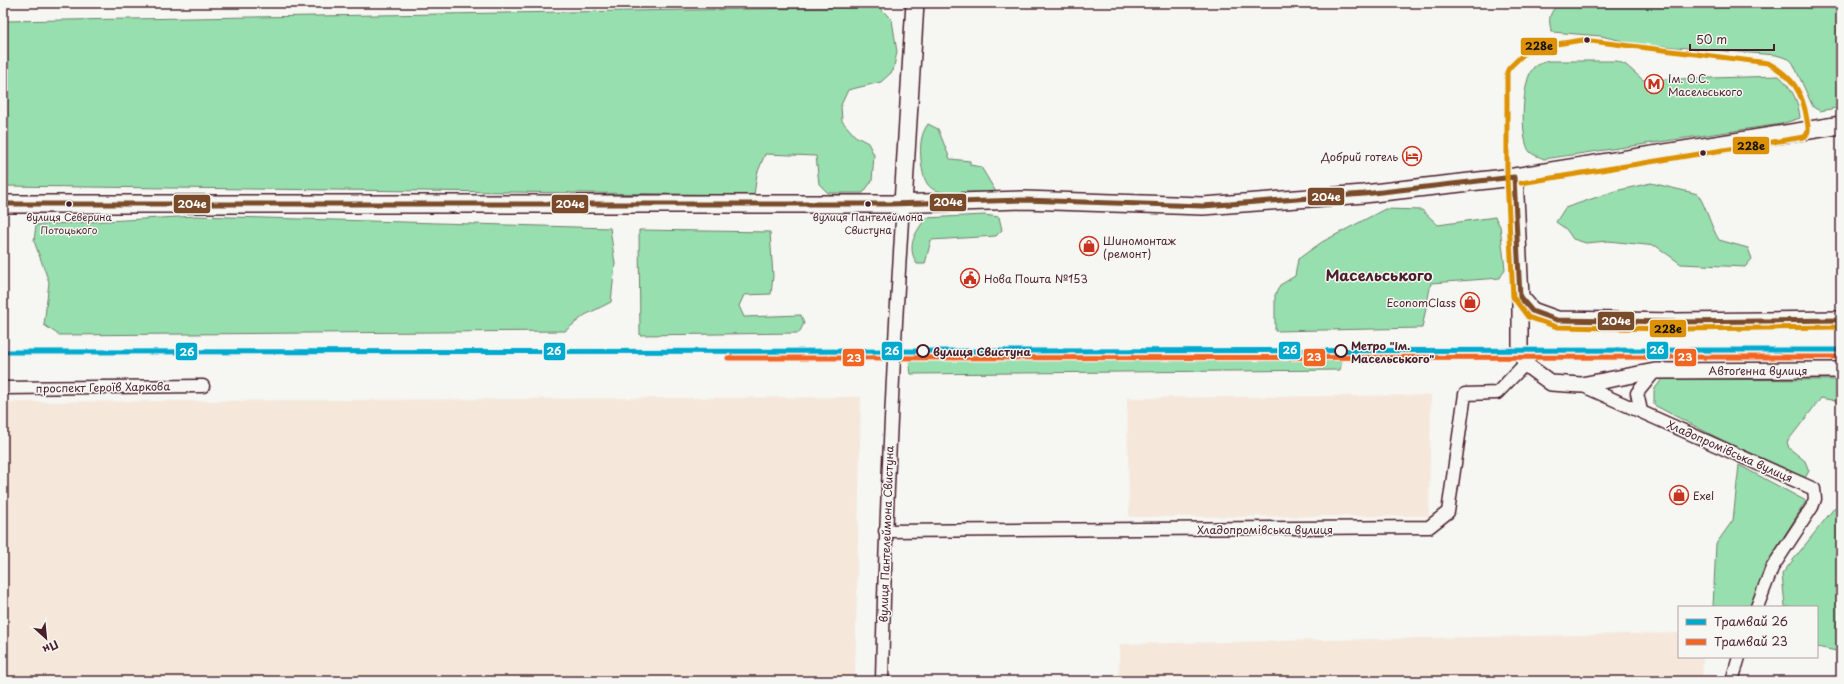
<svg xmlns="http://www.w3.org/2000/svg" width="1844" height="684" viewBox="0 0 1844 684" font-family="'Playpen Sans',sans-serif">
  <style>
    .built { fill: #f5e8db }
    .green { fill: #97dfae; stroke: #707f6c }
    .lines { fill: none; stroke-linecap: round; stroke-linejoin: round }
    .minor-casing { stroke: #4a1f2b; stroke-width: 15 }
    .tertiary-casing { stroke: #4a1f2b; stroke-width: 18 }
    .secondary-casing { stroke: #4a1f2b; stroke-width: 20 }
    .minor { stroke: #f6f6f2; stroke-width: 12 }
    .tertiary { stroke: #f6f6f2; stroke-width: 15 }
    .secondary { stroke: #f6f6f2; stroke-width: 17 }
    .bus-1-casing { stroke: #f6f6f2; stroke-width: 8 }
    .bus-2-casing { stroke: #f6f6f2; stroke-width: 8 }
    .bus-1 { stroke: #7a4b2a; stroke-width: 5 }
    .bus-2 { stroke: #dd9206; stroke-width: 5 }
    .tram-1-casing { stroke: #f6f6f2; stroke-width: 8 }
    .tram-2-casing { stroke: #f6f6f2; stroke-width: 8 }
    .tram-1 { stroke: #00a9ce; stroke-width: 5 }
    .tram-2 { stroke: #f26522; stroke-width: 5 }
    .bus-dot { fill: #4a1f2b; stroke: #f6f6f2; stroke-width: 1.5 }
    .stop-dot { fill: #f6f6f2; stroke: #4a1f2b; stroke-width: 2 }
    .labels { text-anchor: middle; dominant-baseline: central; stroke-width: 3; stroke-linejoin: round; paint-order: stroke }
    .bus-label { font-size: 10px; fill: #4a1f2b; stroke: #f6f6f2 }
    .poi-label { font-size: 11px; fill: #4a1f2b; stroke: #f6f6f2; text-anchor: start }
    .stop-label { font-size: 11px; font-weight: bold; fill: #4a1f2b; stroke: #f6f6f2; text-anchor: start }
    .street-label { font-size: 11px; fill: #4a1f2b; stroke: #f6f6f2 }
    .district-label { font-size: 15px; font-weight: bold; fill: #4a1f2b; stroke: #f6f6f2 }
    .line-badge { stroke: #f6f6f2; stroke-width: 1.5 }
    .badge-label { font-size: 11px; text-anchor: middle; font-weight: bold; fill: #fff }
    .pale-badge-label { font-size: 11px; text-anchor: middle; font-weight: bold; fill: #111 }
  </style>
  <rect width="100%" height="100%" fill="#f6f6f2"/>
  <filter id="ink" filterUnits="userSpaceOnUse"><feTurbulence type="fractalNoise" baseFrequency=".025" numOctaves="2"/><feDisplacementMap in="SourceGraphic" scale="8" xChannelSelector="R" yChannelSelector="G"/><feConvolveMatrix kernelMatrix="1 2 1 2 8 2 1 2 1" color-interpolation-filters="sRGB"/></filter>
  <g filter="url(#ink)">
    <!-- built -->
    <path class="built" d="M1431,395L1429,516L1129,517L1127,398Z
      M861,397L855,681H3V402Z
      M1679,633V657H1703L1702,681H1118L1120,644Z"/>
    <!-- green -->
    <path class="green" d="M1559,3H1841V107L1820,111L1813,107L1793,63L1789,59L1776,55L1636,44L1601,36L1552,32C1547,19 1550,12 1559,3Z
      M879,7L892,20L897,52L893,71L881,82L848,90L841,105L842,121L855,136L868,143L874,155L872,181L863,193H828L819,184L816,156L765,154L757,174L754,195L3,186V21Z
      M1548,61H1617L1626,65L1643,80L1779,76C1792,87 1799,103 1800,118L1781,124L1544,159C1540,157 1533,155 1530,152C1519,140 1522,78 1534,67C1537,64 1544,62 1548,61Z
      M928,124L938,129L950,159L970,161V165L981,167L996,192C983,192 971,192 958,193C931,193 924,189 921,160C920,147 920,135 928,124Z
      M1651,183L1698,194C1707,209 1710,225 1719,240L1748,248L1752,259L1745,267L1681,264L1656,246L1608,241L1586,243L1573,239L1566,229L1556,222L1565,208L1615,191Z
      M1385,209L1422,210L1438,225L1495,217L1500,226L1505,269L1500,278L1431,283L1422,328L1275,331V295L1280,285L1295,276L1298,259L1322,242Z
      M984,215L999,217L1002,230L996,236L931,240L925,264H917C906,246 915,233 926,218Z
      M196,216L610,228L615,264L611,302L585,315L565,331L59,335L44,325L49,282L34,241L36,225Z
      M639,230L770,232L773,276L771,294L744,295L739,306L744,317L801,315L804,323L799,333L640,335Z
      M909,361H1342L1340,370L911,374Z
      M1662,379L1841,380V402L1821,398L1787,442L1789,448L1805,461L1809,471L1805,478L1797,479L1654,405V390Z
      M1739,465L1806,501L1768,562L1750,607H1713L1716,544L1733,520Z
      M1835,507L1841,509V652L1817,647V607H1785L1782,574Z"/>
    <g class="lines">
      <!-- minor casing -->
      <g class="minor-casing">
        <path id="minor" d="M1581,385L1814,489L1815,499L1812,507L1772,568L1757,607
          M3,388L203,386
          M1641,411L1637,393L1655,371
          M885,531L1429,527L1448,512L1465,394L1497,393L1525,364
          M882,681C885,521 893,363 903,204
          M1732,681L1739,657"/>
      </g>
      <!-- tertiary casing -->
      <g class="tertiary-casing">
        <path id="tertiary" d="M1520,297V349L1525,364L1551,383L1581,385L1655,371L1841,370"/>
      </g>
      <!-- secondary casing -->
      <g class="secondary-casing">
        <path id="secondary" d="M1514,177L1520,297L1532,311L1557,320L1676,322L1841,320
          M3,204H890L1023,200L1203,206L1364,194L1514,177L1841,125
          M903,204L915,3"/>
      </g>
      <!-- minor -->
      <use href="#minor" class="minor"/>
      <!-- tertiary -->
      <use href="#tertiary" class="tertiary"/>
      <!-- secondary -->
      <use href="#secondary" class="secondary"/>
      <!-- bus-1 casing -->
      <g class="bus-1-casing">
        <path id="bus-1" d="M1514,177L1520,297L1532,311L1557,320L1676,322L1841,320
          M3,204H890L1023,200L1203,206L1364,194L1514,177"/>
      </g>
      <!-- bus-2 casing -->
      <g class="bus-2-casing">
        <path id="bus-2" d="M1521,183L1804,137C1810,133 1808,126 1807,120C1803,92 1792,76 1768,63L1583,40L1530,48L1509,68L1507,72V177L1513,297L1528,317L1557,327L1676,329L1841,327"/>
      </g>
      <!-- bus-1 -->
      <use href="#bus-1" class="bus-1"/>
      <!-- bus-2 -->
      <use href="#bus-2" class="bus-2"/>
      <!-- tram-1 casing -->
      <g class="tram-1-casing">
        <path id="tram-1" d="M3,352L1841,350"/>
      </g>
      <!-- tram-2 casing -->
      <g class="tram-2-casing">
        <path id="tram-2" d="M728,358L1841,357"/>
      </g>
      <!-- tram-1 -->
      <use href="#tram-1" class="tram-1"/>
      <!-- tram-2 -->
      <use href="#tram-2" class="tram-2"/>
    </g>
  </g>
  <!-- icons -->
  <defs>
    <g id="metro-ring" transform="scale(1)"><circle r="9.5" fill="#f6f6f2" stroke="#c8321e" stroke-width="1.5"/><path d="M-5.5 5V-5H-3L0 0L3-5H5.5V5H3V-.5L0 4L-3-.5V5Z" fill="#c8321e"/></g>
    <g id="hotel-ring" transform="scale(1)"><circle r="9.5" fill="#f6f6f2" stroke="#c8321e" stroke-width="1.5"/><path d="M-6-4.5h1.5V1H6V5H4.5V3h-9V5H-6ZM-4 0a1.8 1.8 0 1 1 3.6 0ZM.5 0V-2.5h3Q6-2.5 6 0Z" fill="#c8321e"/></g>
    <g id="shop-ring" transform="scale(1)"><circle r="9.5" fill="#f6f6f2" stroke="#c8321e" stroke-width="1.5"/><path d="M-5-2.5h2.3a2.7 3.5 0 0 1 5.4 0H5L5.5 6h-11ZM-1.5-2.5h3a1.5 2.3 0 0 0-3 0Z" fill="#c8321e"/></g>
    <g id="civic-ring" transform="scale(1)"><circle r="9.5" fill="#f6f6f2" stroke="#c8321e" stroke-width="1.5"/><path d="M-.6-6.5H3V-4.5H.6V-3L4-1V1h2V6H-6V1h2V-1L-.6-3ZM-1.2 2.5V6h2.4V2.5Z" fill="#c8321e"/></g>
  </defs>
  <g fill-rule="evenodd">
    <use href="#metro-ring" x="1654" y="84"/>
    <use href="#hotel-ring" x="1412" y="156"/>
    <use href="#shop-ring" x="1089" y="246"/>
    <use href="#civic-ring" x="970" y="278"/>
    <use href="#shop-ring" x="1470" y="302"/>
    <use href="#shop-ring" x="1679" y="495"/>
  </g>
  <!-- markers -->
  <g class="bus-dot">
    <circle cx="1587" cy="40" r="3.5"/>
    <circle cx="1703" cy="153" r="3.5"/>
    <circle cx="69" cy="204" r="3.5"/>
    <circle cx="868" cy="204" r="3.5"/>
  </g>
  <g class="stop-dot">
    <circle cx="923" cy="351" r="6"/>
    <circle cx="1341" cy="351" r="6"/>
  </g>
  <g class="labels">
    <!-- bus labels -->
    <g class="bus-label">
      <text x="69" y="216">вулиця Северина<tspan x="69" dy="13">Потоцького</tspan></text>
      <text x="868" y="216">вулиця Пантелеймона<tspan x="868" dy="13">Свистуна</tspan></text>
    </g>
    <!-- poi labels -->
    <g class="poi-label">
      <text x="1668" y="78">Ім. О.С.<tspan x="1668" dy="13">Масельського</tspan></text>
      <text x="1398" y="156" text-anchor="end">Добрий готель</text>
      <text x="1103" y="240">Шиномонтаж<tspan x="1103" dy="13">(ремонт)</tspan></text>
      <text x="984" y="278">Нова Пошта №153</text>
      <text x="1456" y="302" text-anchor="end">EconomClass</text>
      <text x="1693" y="495">Exel</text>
    </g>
    <!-- stop labels -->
    <g class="stop-label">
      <text x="1351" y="345">Метро "ім.<tspan x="1351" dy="13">Масельського"</tspan></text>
      <text x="933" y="351">вулиця Свистуна</text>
    </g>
    <!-- street labels -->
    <g class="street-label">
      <text x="1758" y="370">Автоґенна вулиця</text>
      <text transform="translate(103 387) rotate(-1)">проспект Героїв Харкова</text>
      <text transform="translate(1730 451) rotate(24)">Хладопромівська вулиця</text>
      <text x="1265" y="529">Хладопромівська вулиця</text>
      <text transform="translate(886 534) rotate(-88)">вулиця Пантелеймона Свистуна</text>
    </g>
    <!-- district labels -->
    <g class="district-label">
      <text x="1379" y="274">Масельського</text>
    </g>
  </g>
  <g class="line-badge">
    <rect x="1520" y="37" width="38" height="19" rx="4" fill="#dd9206"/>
    <rect x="1732" y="136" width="38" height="19" rx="4" fill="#dd9206"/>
    <rect x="1307" y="187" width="38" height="19" rx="4" fill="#7a4b2a"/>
    <rect x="929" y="193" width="38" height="19" rx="4" fill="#7a4b2a"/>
    <rect x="173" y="194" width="38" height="20" rx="4" fill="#7a4b2a"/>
    <rect x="551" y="194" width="38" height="20" rx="4" fill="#7a4b2a"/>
    <rect x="1597" y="311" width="38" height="20" rx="4" fill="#7a4b2a"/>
    <rect x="1649" y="319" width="38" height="19" rx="4" fill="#dd9206"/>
    <rect x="1646" y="341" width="23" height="19" rx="4" fill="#00a9ce"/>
    <rect x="1278" y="341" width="23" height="19" rx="4" fill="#00a9ce"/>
    <rect x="881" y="341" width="22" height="20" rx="4" fill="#00a9ce"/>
    <rect x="543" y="342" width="23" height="19" rx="4" fill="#00a9ce"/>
    <rect x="175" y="342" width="23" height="19" rx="4" fill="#00a9ce"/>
    <rect x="1674" y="348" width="23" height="19" rx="4" fill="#f26522"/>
    <rect x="1303" y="348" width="23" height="19" rx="4" fill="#f26522"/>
    <rect x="842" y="348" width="23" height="19" rx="4" fill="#f26522"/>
  </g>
  <g class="badge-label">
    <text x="1326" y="201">204е</text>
    <text x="948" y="206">204е</text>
    <text x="192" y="208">204е</text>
    <text x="570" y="208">204е</text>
    <text x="1616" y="325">204е</text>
    <text x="1657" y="354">26</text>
    <text x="1290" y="354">26</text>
    <text x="892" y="355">26</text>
    <text x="554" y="355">26</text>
    <text x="187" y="356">26</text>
    <text x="1685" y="361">23</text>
    <text x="1314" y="361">23</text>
    <text x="854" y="362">23</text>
  </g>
  <g class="pale-badge-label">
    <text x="1539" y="50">228е</text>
    <text x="1751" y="150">228е</text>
    <text x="1668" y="333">228е</text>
  </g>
  <!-- margin -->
  <rect width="1844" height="684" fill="none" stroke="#f6f6f2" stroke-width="16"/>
  <rect x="8" y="8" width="1828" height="668" fill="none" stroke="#4a1f2b" stroke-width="1.5" filter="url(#ink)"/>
  <!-- legend -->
  <rect x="1678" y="606" width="140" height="52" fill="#f6f6f2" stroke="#b1a0a2"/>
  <rect x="1686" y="619" width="20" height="6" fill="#00a9ce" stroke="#b1a0a2"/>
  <text x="1714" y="626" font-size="12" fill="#4a1f2b">Трамвай 26</text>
  <rect x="1686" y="639" width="20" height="6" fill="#f26522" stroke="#b1a0a2"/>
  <text x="1714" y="646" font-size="12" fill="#4a1f2b">Трамвай 23</text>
  <!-- north arrow -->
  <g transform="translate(46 638) rotate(153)" stroke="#f6f6f2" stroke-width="3" paint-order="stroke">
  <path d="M0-3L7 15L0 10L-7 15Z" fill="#4a1f2b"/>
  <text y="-6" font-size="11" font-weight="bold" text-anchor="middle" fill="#4a1f2b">Пн</text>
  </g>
  <!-- scale -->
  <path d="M1690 44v6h84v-6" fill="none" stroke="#4a1f2b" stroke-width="2"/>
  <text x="1696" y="44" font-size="12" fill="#4a1f2b" stroke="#f6f6f2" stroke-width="3" paint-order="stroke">50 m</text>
</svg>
